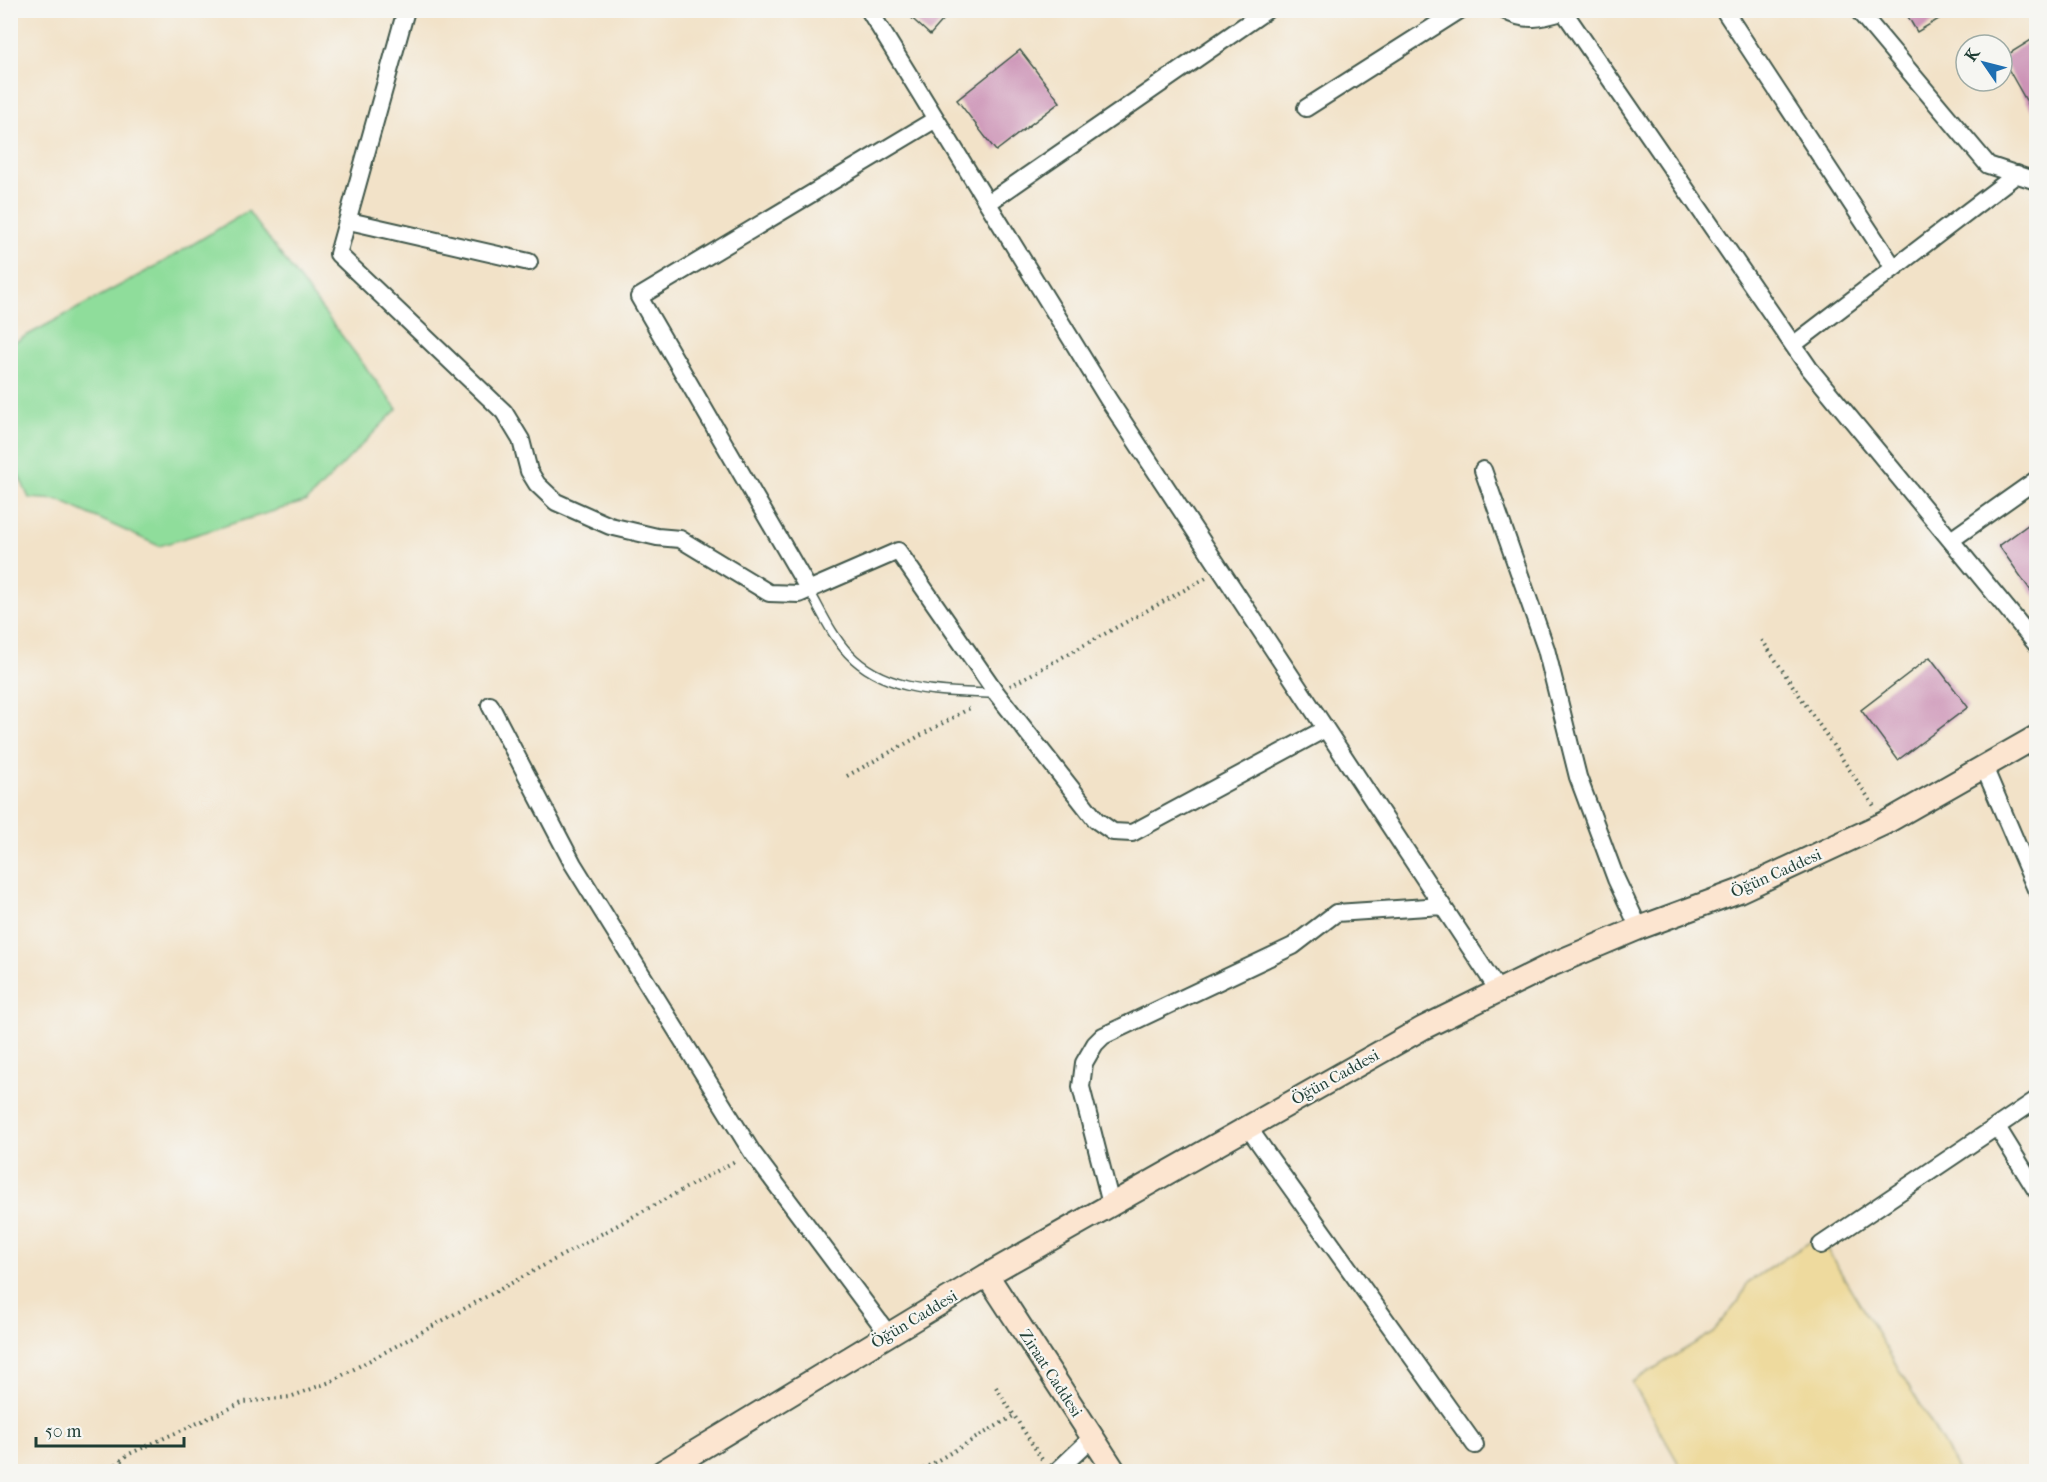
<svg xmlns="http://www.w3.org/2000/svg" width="2047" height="1482" viewBox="0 0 2047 1482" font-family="'IM FELL French Canon',serif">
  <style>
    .green { fill: #8fdd9b; stroke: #578d68; stroke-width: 1.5 }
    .sand { fill: #eeda9e; stroke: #868c69; stroke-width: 1.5 }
    .building { fill: #cc93b6 }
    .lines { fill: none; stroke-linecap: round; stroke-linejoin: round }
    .lane-casing { stroke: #3f564a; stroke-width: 11 }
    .street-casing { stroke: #3f564a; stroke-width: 20 }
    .secondary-casing { stroke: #3f564a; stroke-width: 26 }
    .path { stroke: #3f564a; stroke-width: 4; stroke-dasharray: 1.5 4.5; stroke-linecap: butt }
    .lane { stroke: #fff; stroke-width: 8 }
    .street { stroke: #fff; stroke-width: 16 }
    .secondary { stroke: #fce5d0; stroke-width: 22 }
    .labels { text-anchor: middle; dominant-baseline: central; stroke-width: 4.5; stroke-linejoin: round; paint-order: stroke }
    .street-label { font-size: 16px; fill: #1f3d34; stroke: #f6f6f2 }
  </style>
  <rect width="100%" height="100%" fill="#f6f6f2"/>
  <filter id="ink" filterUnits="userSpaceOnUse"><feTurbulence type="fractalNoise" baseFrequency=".0167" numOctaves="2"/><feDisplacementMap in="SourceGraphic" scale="12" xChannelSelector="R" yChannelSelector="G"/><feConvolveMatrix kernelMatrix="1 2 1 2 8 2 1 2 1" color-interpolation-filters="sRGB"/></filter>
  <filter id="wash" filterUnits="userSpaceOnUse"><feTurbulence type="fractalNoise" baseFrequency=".008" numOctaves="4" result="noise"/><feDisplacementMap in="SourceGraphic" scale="24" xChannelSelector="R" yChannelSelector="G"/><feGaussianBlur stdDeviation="1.35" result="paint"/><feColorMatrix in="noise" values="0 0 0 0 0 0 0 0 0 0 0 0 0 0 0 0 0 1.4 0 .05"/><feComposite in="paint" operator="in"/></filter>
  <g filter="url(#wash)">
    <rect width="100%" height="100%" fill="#f2e2c8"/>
    <!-- green -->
    <path class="green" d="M248,211L397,409L307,501L159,546L58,500L29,498L11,458V344L158,265Z"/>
    <!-- sand -->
    <path class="sand" d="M1819,1236L1943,1443L1958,1471H1683L1632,1382L1713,1332L1738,1302L1748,1282Z"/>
    <g id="blocks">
      <!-- building -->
      <path class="building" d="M903,10H952L930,35Z
        M1904,10H1954L1917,32Z
        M2036,37V108L2032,111L2002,58Z
        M1020,50L1060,102L996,151L957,100Z
        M2036,519V598L1999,546Z
        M1930,657L1968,707L1898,760L1861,710Z"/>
    </g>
  </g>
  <g filter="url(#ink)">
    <use href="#blocks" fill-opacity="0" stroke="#3f564a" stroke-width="1.5"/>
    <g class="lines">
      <!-- lane casing -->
      <g class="lane-casing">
        <path id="lane" d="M809,590C821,611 832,636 848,653C886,694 945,691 996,694"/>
      </g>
      <!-- street casing -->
      <g class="street-casing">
        <path id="street" d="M406,10L338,254L504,412L521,440L529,471L537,484L556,502L610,526L657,537L680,539L769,593L799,594L898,551L997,694L1096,820L1113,832L1132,833L1325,729
          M869,10L1108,399L1498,990
          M1504,10C1527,24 1545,17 1569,10
          M1724,10L1894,268
          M1858,10L1988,165L2036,181
          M1564,12L1809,368L2036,644
          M1306,108L1460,10
          M988,203L1267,10
          M349,221L529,262
          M1793,345L2017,174
          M1483,470L1546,649L1578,777L1616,879L1639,928
          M1951,540L2036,480
          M809,590L639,297L936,119
          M490,705L573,864L752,1152L889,1335
          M1984,767L2036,889
          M1247,1126L1475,1445
          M1997,1127L2036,1190
          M1111,1204L1081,1087L1084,1063L1095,1044L1103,1036L1293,946L1336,913L1442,906
          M1821,1245L2036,1100
          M1056,1472L1093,1437"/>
      </g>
      <!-- secondary casing -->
      <g class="secondary-casing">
        <path id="secondary" d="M987,1275L1115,1472
          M662,1472L987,1275L1423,1028L1551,965L1639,928L1739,891L1885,823L2036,737"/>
      </g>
      <!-- path -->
      <path class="path" d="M1762,640L1874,806
        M1010,686L1206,578
        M847,776L972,707
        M996,1387L1043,1461
        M107,1472L129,1454L244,1402L290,1397L330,1382L737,1160
        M918,1472L1015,1415"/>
      <!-- lane -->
      <use href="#lane" class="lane"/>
      <!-- street -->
      <use href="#street" class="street"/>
      <!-- secondary -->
      <use href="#secondary" class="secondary"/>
    </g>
  </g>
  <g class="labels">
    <!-- street labels -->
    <g class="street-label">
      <text transform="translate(1776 873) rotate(-24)">Öğün Caddesi</text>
      <text transform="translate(1335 1077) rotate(-29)">Öğün Caddesi</text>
      <text transform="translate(914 1319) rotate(-31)">Öğün Caddesi</text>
      <text transform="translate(1051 1373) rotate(57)">Ziraat Caddesi</text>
    </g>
  </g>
  <!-- margin -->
  <rect width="2047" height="1482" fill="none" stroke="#f6f6f2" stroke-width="36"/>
  <!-- north arrow -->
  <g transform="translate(1984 63) rotate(305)"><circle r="28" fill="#f6f6f2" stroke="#a0aca6" stroke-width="1.5"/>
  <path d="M0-4.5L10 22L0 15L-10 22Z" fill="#1f6fb2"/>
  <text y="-9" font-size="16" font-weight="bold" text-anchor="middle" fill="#1f3d34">K</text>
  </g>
  <!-- scale -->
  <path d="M36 1437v9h148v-9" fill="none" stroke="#1f3d34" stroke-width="3"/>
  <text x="45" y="1437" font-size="18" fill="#1f3d34" stroke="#f6f6f2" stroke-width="4.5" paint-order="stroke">50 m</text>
</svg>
